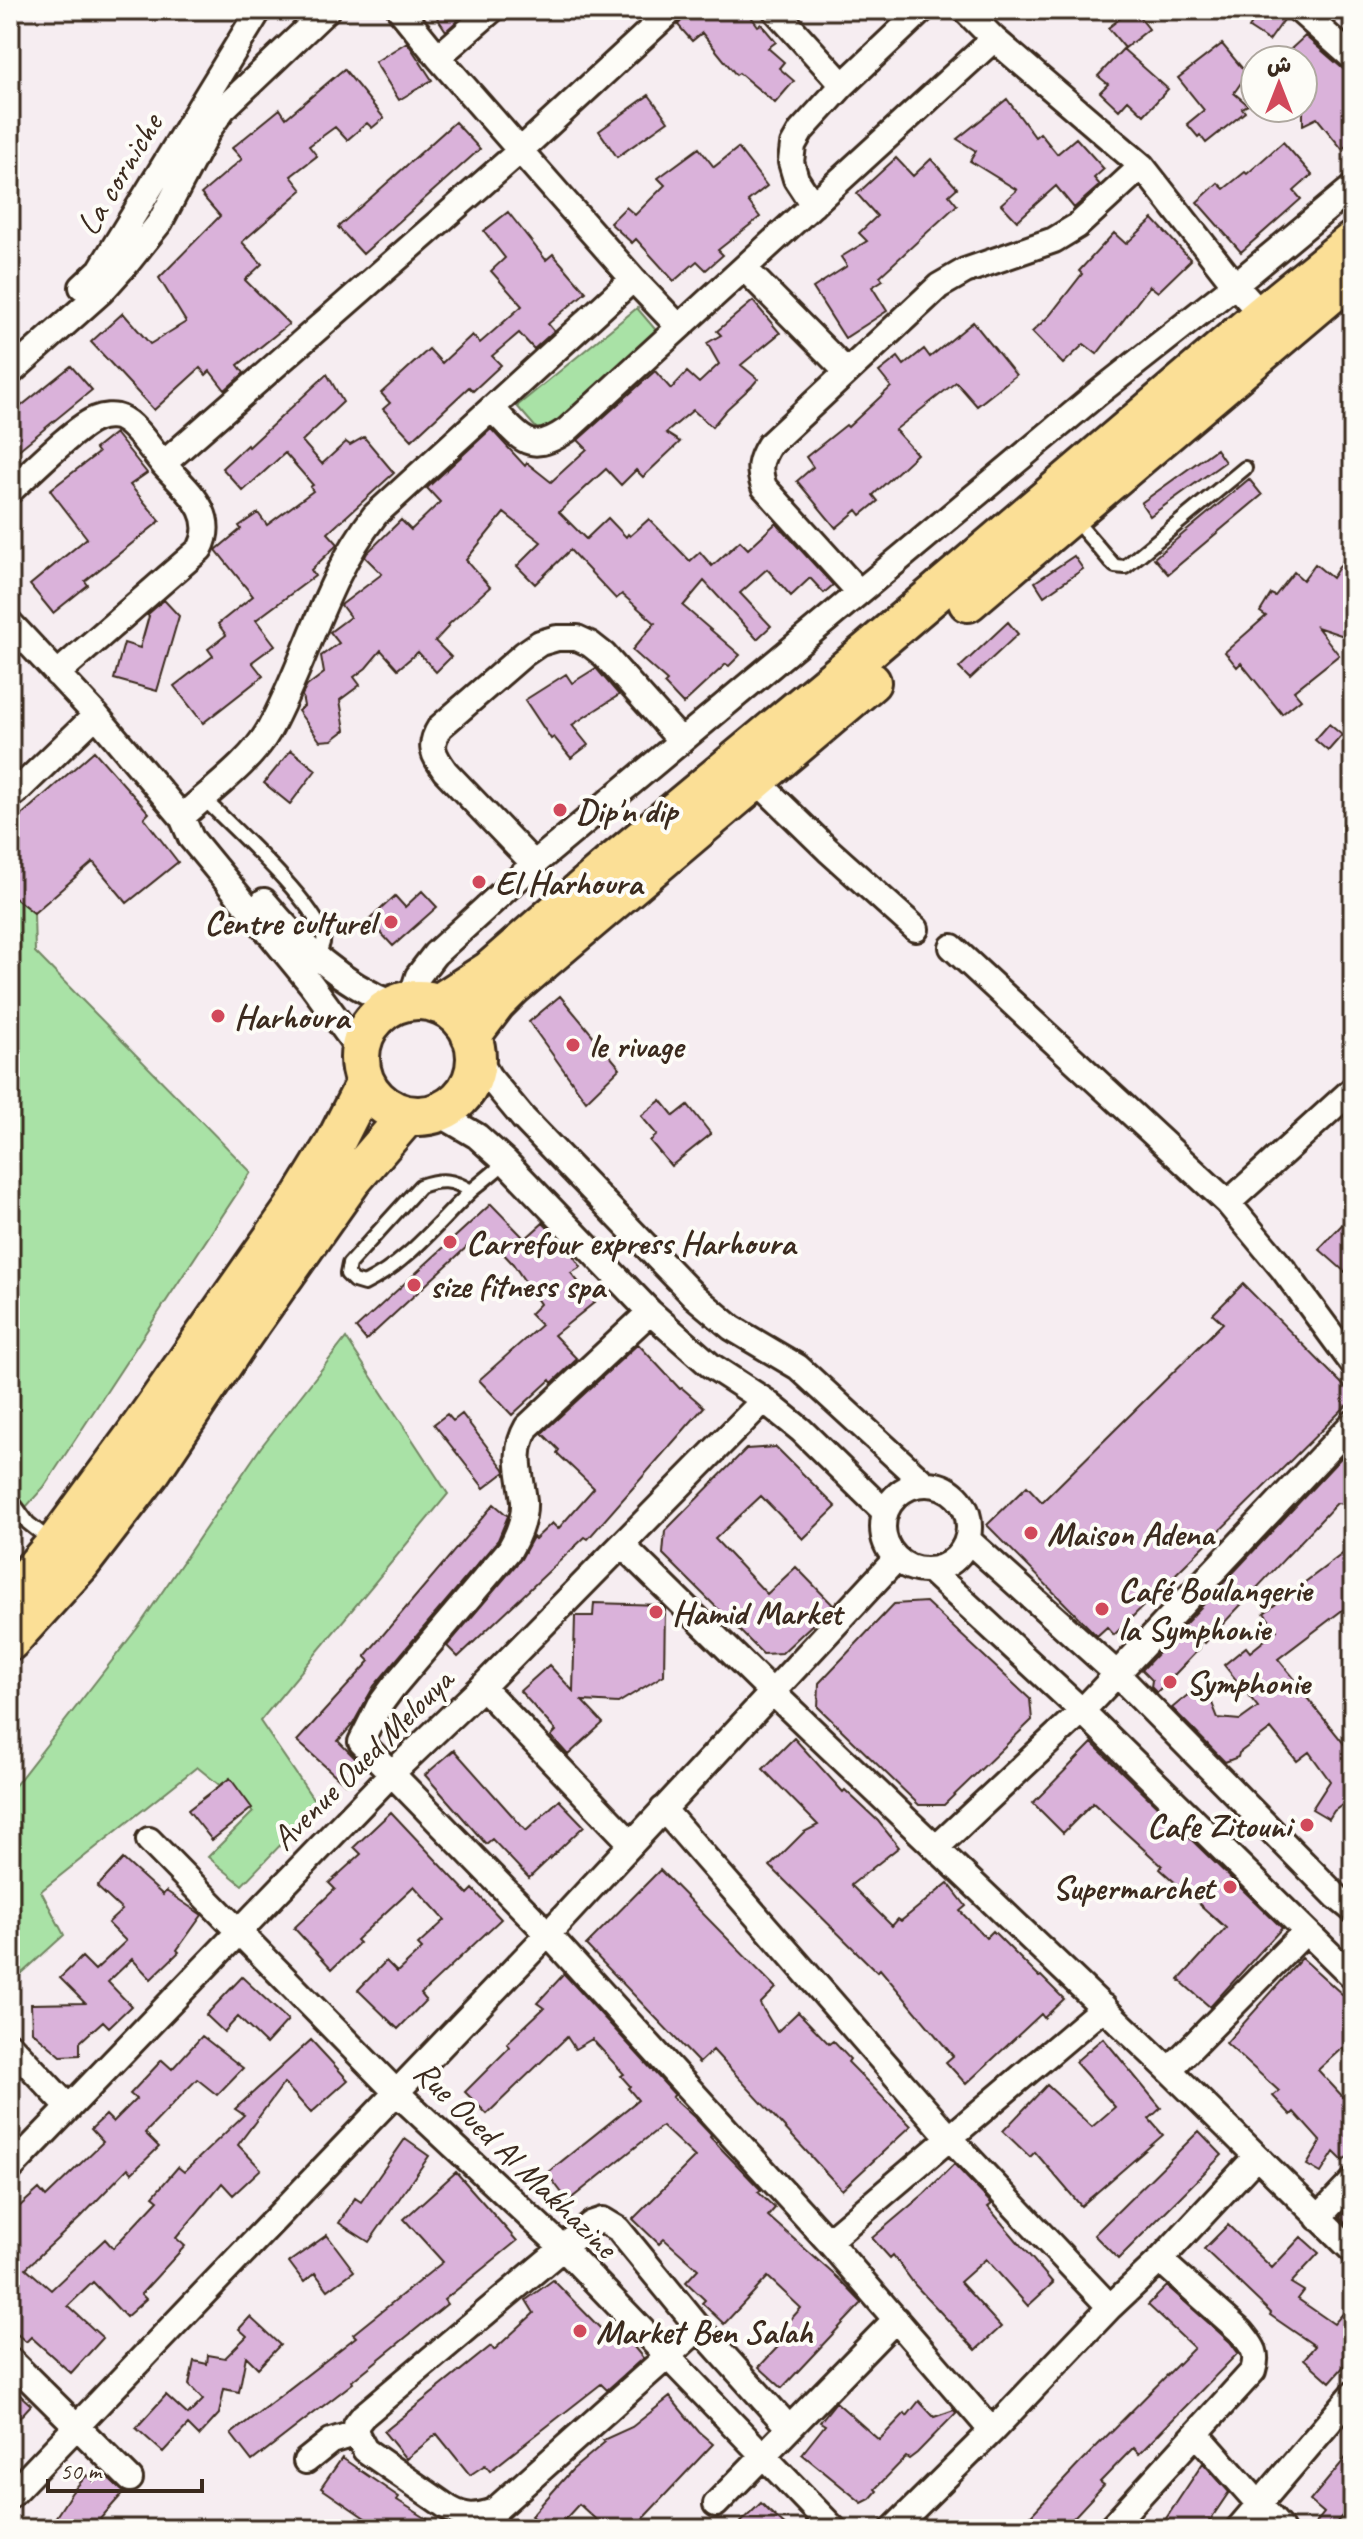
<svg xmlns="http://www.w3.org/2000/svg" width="1363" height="2539" viewBox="0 0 1363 2539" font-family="Caveat,'Playpen Sans Arabic',sans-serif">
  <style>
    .green { fill: #a9e2a6; stroke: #728662; stroke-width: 2 }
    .building { fill: #dab2da; stroke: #3b2a1e; stroke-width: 2 }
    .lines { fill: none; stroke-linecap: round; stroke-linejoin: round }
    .lane-casing { stroke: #3b2a1e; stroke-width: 18 }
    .street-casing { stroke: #3b2a1e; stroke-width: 30 }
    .primary-casing { stroke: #3b2a1e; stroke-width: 44 }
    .lane { stroke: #fdfcf7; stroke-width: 12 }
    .street { stroke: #fdfcf7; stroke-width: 24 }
    .primary { stroke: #fbdf96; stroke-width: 38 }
    .poi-dot { fill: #d1495b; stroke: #fdfcf7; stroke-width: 3 }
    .labels { text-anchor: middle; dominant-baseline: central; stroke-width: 8; stroke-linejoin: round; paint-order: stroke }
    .street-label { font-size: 34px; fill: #3b2a1e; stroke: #fdfcf7 }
    .poi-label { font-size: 34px; font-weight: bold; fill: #3b2a1e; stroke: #fdfcf7; text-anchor: start }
  </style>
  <rect width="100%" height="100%" fill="#f6edf1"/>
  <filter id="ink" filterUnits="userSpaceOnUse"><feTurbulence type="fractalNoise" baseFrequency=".0125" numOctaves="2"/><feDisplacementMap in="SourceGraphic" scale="16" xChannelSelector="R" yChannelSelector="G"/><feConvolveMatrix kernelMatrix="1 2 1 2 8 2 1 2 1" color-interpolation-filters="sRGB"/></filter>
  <g filter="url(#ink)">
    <!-- green -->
    <path class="green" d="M637,308L660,335L544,437L517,406Z
      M10,894L34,913L35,952L251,1172L44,1487L10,1525Z
      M346,1338L448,1494L260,1721L318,1806L242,1885L208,1857L253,1812L197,1767L41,1891L64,1935L10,1984V1792L139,1626L261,1447Z"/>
    <!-- building -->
    <path class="building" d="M432,10H469L446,31Z
      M687,10H746L758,26L761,24L776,42L768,48L784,62L779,68L794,81L775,103L739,73L736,75L702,33L692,41L678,25L686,15Z
      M1131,10H1134L1149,29L1125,48L1108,28Z
      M1261,10H1275L1286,17L1269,41L1249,28Z
      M1305,36L1343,69L1353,73V141L1342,149L1317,118L1303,125V60H1279Z
      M407,42L432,80L399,100L375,62Z
      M1222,44L1247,74L1234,93L1248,105L1242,108L1245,112L1206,143L1200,135L1198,137L1187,124L1204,110L1178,78Z
      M1123,49L1168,89L1144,115L1128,100L1119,110L1100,92L1108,84L1098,76Z
      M344,69L384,118L372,128L367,123L347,140L335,127L309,146L317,156L291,176L302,190L242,242L262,264L245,280L289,324L238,365L244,373L225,390L210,371L206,375L200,368L154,410L91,342L123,313L150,344L186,322L159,278L220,216L201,194L242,159L232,148L280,109L286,118Z
      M649,95L668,121L617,157L599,131Z
      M1007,99L1035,137L1040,133L1057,154L1076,138L1104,169L1094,178L1100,185L1074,208L1056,186L1017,221L1001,204L1017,190L970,161L976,151L957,139Z
      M455,122L480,149L363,254L338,227Z
      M1283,142L1312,175L1294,191L1301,199L1241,252L1197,202L1218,183L1224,189L1245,172L1247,174Z
      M699,148L714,167L738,148L767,186L748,201L760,217L718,250L723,255L706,270L697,261L674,281L636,239L632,243L610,223L626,207L635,215L665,185L658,178Z
      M896,158L913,176L931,159L957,188L949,195L957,205L880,276L883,280L872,287L887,311L845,338L813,288L847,266L841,257L867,241L859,233L877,216L857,194Z
      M508,212L546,260L553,254L586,292L548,324L554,331L534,349L519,333L492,356L501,365L473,391L469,387L412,440L383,409L390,403L381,393L429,349L442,363L472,335L480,343L522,306L491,271L505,258L484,231Z
      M1153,219L1191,260L1158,292L1150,286L1097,354L1084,344L1063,364L1032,332L1050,315L1082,274L1079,271L1114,233L1126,244Z
      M753,301L780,333L741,365L758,379L752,386L727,409L712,427L693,410L666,433L680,442L643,477L636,470L621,485L606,469L559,512L586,539L608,518L626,537L628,534L630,536L649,519L690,561L700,552L712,566L740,541L748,549L776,523L833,585L824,593L810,578L791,596L767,569L740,593L771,626L757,639L704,581L683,606L740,655L729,666L726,664L683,704L664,684L667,681L632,650L655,623L622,594L616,599L570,550L535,584L517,566L541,542L504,513L466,560L490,587L448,625L449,626L435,641L451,657L436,672L418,652L398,669L381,650L366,668L354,677L360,685L340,700L345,730L332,740L320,741L298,711L304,706L302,695L307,686L324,673L321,656L339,643L330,632L350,617L341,605L382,574L365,557L367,553L401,520L411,530L440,502L427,488L491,429L525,466L527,463L551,482L587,449L578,440L655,371L671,389L687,372L699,383L719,364L707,343L721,335L717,331Z
      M973,322L1016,375L977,406L956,382L895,430L917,454L873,495L878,501L861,515L857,510L836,528L797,481L813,467L806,457L846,425L848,427L891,387L879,372L898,357L904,365L924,349L930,357Z
      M71,366L92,390L10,457V415Z
      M327,374L343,402L302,441L322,464L346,442L350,445L364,437L394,473L328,533L338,544L311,570L315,576L256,620L275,645L252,662L263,676L203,723L174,686L213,656L208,649L226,635L218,624L253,596L216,550L241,529L239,526L258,513L267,525L313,491L310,487L313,485L285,453L243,491L222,468L247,445L249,447Z
      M115,433L147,473L130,485L160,521L85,581L88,585L53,613L30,585L87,538L50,490L98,453L95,449Z
      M1216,449L1225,462L1150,516L1141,503Z
      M1249,479L1262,495L1168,574L1154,558Z
      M1353,545V639L1317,627L1339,655L1294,691L1301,699L1282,714L1241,663L1237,667L1225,652L1266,616L1260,612L1271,594L1275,596L1294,572L1303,580L1315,564L1332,578Z
      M1074,556L1083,569L1044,596L1035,582Z
      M164,600L179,616L157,691L114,679L124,643L140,648L149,616L147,615Z
      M1008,622L1018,634L970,679L959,668Z
      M596,668L619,695L572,725L588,745L571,758L554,737L551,739L525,700L566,674L572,683Z
      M1329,724L1342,735L1328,751L1315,740Z
      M291,750L316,770L290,804L264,783Z
      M94,751L149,813L144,818L178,862L127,903L93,862L34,913L10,894V825Z
      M422,891L437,907L393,946L369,920L395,896L405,907Z
      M560,996L620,1068L586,1101L529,1022Z
      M661,1100L674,1116L688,1105L711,1134L671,1166L650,1141L657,1135L641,1116Z
      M491,1204L525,1239L543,1223L570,1251L581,1267L571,1273L595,1302L554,1335L577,1359L552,1383L550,1380L512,1415L479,1380L541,1325L530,1314L540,1304L513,1264L483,1232L366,1340L356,1328Z
      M1353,1213V1264L1345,1272L1319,1249Z
      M1243,1284L1353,1395V1399L1114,1635L1107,1627L1097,1636L987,1525L1027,1486L1042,1502L1223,1323L1213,1314Z
      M638,1344L680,1389L682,1388L704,1407L588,1539L585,1537L458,1657L447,1646L521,1559L533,1537L535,1539L552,1523L558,1529L594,1488L557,1453L559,1450L542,1433Z
      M447,1414L453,1421L462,1414L504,1469L505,1472L484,1488L434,1424Z
      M1353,1445V1505L1337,1503L1205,1643L1201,1638L1200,1648L1157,1693L1151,1687L1152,1680L1142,1670Z
      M776,1447L836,1507L803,1539L761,1496L715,1539L767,1594L796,1567L833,1605L782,1653L763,1654L663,1554L665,1531L746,1449Z
      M494,1504L508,1516L498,1540L374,1686L353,1724L338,1741L362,1765L345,1784L297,1741L370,1661L365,1656Z
      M1353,1546V1602L1278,1659L1298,1683L1296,1684L1353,1755V1797L1334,1811L1329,1819L1312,1809L1330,1781L1309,1752L1297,1761L1271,1729L1239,1753L1238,1757L1225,1762L1172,1708L1196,1688L1212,1703L1218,1718L1240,1720L1258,1707L1224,1665L1246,1647L1250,1652L1277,1630L1264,1613Z
      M926,1602L1030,1699L1032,1720L944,1805H919L818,1707L819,1683L894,1604Z
      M594,1603L662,1605L665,1609L664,1675L618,1703L582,1701L603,1723L568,1755L551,1736L556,1731L520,1691L549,1665L573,1691L575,1616H593Z
      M794,1738L843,1792L845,1790L878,1821L899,1847L851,1885L892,1926L898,1919L901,1921L948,1883L966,1906L960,1911L986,1938L993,1931L1039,1977L1041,1976L1064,1999L1044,2018L1041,2014L966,2084L946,2062L953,2056L880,1969L877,1972L770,1866L804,1832L818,1825L763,1769Z
      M1092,1743L1282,1928L1210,2007L1179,1980L1226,1928L1160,1869L1162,1866L1093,1803L1063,1833L1033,1803Z
      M454,1750L526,1831L559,1800L584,1826L529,1878L492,1839L486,1844L425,1775Z
      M230,1778L252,1808L212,1840L188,1810Z
      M391,1812L468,1894L473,1889L501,1919L421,1994L426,2000L398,2029L358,1990L386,1961L397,1972L422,1949L418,1945L445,1920L414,1886L356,1940L359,1943L332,1969L294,1928L335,1889L329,1883L361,1854L354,1847Z
      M123,1859L163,1895L166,1891L202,1915L177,1950L179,1952L151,1979L132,1959L108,1982L131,2006L109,2027L103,2021L80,2042V2055L61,2056L32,2031L31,2004L85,2003L60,1978L82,1957L95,1970L126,1941L108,1923L122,1910L97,1887Z
      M660,1870L776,1988L760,2004L777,2032L798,2012L829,2044L833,2041L850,2059L848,2062L911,2126L842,2190L713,2050L699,2063L586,1945Z
      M1302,1958L1353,2004V2061L1342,2048L1318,2070L1344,2098L1353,2090V2151L1343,2161L1334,2152L1321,2173L1307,2165L1321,2142L1294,2112L1291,2115L1273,2096L1279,2091L1226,2043Z
      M564,1974L675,2095L672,2097L694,2117L711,2135L710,2137L761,2190L758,2192L775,2208L768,2216L839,2279L862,2303L782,2388L759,2367L788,2336L781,2330L801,2308L768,2277L724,2324L702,2303L705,2300L686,2282L698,2269L664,2239L659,2244L633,2219L695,2157L662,2126L568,2201L547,2173L638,2100L628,2088L630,2086L621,2076L624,2074L592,2039L575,2049L567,2037L487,2114L465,2092L510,2047L507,2043L544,2008L537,2003Z
      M242,1977L288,2020L266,2044L238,2017L224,2032L206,2015Z
      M202,2036L243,2068L217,2095L197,2079L145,2133L159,2147L132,2173L128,2168L81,2217L26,2268L51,2290L105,2239L113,2248L158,2200L153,2196L178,2167L184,2172L244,2115L235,2109L311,2040L348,2080L311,2113L284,2083L238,2145L261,2169L233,2195L222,2183L176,2238L185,2246L141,2294L146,2299L126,2317L93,2282L68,2306L103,2338L71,2373L31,2337L26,2342L10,2328V2215L39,2189L46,2197L103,2142L91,2129L106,2115L113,2122L136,2099L130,2094L162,2060L172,2069Z
      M1103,2038L1161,2108L1149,2119L1163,2135L1081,2206L1035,2152L1030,2157L1003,2131L1047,2085L1092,2127L1115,2107L1075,2062Z
      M1199,2131L1222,2155L1118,2259L1094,2235Z
      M405,2139L429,2156L369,2242L339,2223L355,2198L361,2202Z
      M954,2164L992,2204L988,2207L1053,2283L1028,2306L986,2259L960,2282L1001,2327L976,2350L915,2285L893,2255L890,2258L872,2238L924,2194Z
      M456,2172L517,2241L444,2300L447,2304L352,2381L353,2383L252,2461L231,2434L356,2337L353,2334L443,2262L404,2219Z
      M1353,2203V2230L1340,2217Z
      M1228,2225L1272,2268L1301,2237L1319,2253L1291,2283L1304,2291L1298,2299L1334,2324L1353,2302V2356L1330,2382L1304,2359L1315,2346L1270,2315L1271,2313L1204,2249Z
      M327,2235L354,2271L328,2290L315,2273L304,2282L289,2262Z
      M553,2280L606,2334L616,2325L643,2358L607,2390L601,2384L490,2471L485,2465L470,2475L437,2434L406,2459L384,2432L491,2346L494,2350L534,2313L526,2300Z
      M1167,2286L1230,2342L1238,2353L1139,2454L1133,2448L1100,2482L1104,2485L1063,2529H1018L1080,2463L1194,2348L1148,2305Z
      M250,2317L280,2345L258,2368L246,2356L239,2392L224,2389L219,2414L199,2436L188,2425L163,2452L136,2428L166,2395L188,2415L203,2400L189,2385L194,2361L207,2364L208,2355L225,2358L247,2336L239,2329Z
      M10,2386L31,2405L10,2428Z
      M670,2397L699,2432L713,2444L633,2529H606L579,2504L556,2529H546L531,2516L572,2470L605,2442L603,2440L632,2427Z
      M919,2401L934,2417L954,2410L956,2413L917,2453L909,2459L906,2457L875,2489L877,2491L870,2499L862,2503L802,2454L825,2425L820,2422L836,2402L879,2440L905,2413L907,2416Z
      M1353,2449V2503L1331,2529H1311L1324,2513L1310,2501Z
      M342,2458L399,2497L397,2500L443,2529H381L321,2488Z
      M1203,2463L1229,2492L1204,2529H1159Z
      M102,2472L124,2492L100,2519L112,2529H48L72,2492L87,2475L94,2481Z
      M761,2503L769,2511L789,2529H734Z"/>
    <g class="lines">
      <!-- lane casing -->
      <g class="lane-casing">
        <path id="lane" d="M1074,519L1112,563L1115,566L1125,567L1245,468
          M203,798C231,826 314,901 323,935C325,944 320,951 314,958
          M471,1191C438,1223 406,1264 364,1284L354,1281L347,1274L349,1264L420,1186C440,1179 452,1179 471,1191L506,1162
          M10,1498L28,1523L52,1542"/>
      </g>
      <!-- street casing -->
      <g class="street-casing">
        <path id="street" d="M400,10L438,57L633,279L679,327
          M775,10L843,85
          M965,10L994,39L1142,166L1235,285L1262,315
          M1299,10L1353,58
          M438,57L492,10
          M813,205L796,179L791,162L793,145L801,131L843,85L922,10
          M744,268L847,372
          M82,287L100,270L259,10
          M10,373L102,291L128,262L160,222L209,129L223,109L327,10
          M492,409C521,437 528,457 567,430L994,39
          M10,491C29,474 76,426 96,419C103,416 114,415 120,418C135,424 152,451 163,464L521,150L672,10
          M859,592L764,487C758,469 759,461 769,445L939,286L965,271L1054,240L1077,226L1142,166
          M10,623L96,715L182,817L191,838L311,984L360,1051
          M57,674L200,549C219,513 185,489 163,464
          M756,780L828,850L916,929
          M10,795L15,793L96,715
          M182,817C209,792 251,762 269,730C307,660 325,579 375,515L633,279
          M534,864L445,771C433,754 428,746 440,727L524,654L540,643L557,638H577L590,644L604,655L681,741
          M264,901C301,946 340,983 395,1005
          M952,947L1228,1203
          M410,1001L418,976L435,954L534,864L1098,393L1235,285L1353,187
          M476,1055L489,1077L523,1118L694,1296L732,1328L798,1367L924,1483
          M1353,1089L1228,1203L1283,1269L1353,1364
          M438,1113L477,1136L506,1162L650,1312L710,1365L764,1400L801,1430L885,1512
          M650,1312L527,1427C512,1453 521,1474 524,1501C525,1519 518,1535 510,1549L393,1687L379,1706L361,1742L548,1934L828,2241L992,2431
          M883 1527a43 43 0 1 1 86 0a43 43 0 1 1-86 0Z
          M968,1540L1117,1674L1337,1897L1353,1910
          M623,1546L772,1692L1169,2070L1353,2251
          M930,1570L1082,1711L1353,1977
          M482,1687L631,1843
          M663,1809L949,2137L1110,2307L992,2431L893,2529
          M149,1840L395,2091L563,2248L834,2529
          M937,1847L1082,1711L1353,1423
          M10,2045L69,2108
          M1169,2070L1306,1931
          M10,2169L392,1773L482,1687L764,1400
          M1318,2218L1353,2181
          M828,2241L1104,2007
          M1110,2307L1160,2260L1256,2157
          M699,2328L494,2511C477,2517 466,2518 450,2509L365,2450L356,2433V2425L363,2416L591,2224L603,2220L618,2229L699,2328L789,2428
          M10,2360L130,2479
          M1197,2434L1281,2529
          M306,2461L331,2441L356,2433
          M10,2496L548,1934L896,1559
          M716,2504L896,2319
          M1109,2529L1253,2371C1259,2352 1252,2346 1241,2332L1160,2260
          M1238,2529L1353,2394"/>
      </g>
      <!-- primary casing -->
      <g class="primary-casing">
        <path id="primary" d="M968,602L1353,275
          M360 1058a58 58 0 1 1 116 0a58 58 0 1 1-116 0Z
          M438,1004L489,971L608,867L869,650L1262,315L1353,241
          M471,1036L496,1003L513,986L871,682
          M10,1597L55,1544L133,1438L301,1198L335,1143L365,1084
          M10,1641L80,1564L150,1473L239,1340L351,1181L407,1116"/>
      </g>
      <!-- lane -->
      <use href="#lane" class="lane"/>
      <!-- street -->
      <use href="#street" class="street"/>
      <!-- primary -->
      <use href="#primary" class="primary"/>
    </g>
  </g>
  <!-- markers -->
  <g class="poi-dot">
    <circle cx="560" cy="810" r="8"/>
    <circle cx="479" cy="882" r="8"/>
    <circle cx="391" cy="922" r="8"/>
    <circle cx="218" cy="1016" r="8"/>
    <circle cx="573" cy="1045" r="8"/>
    <circle cx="450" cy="1242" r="8"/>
    <circle cx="414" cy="1285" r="8"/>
    <circle cx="1031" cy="1533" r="8"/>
    <circle cx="1102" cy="1609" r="8"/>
    <circle cx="656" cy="1612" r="8"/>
    <circle cx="1170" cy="1682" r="8"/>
    <circle cx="1307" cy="1825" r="8"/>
    <circle cx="1230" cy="1887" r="8"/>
    <circle cx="580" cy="2331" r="8"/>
  </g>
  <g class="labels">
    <!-- street labels -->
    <g class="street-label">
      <text transform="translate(119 174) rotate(-59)">La corniche</text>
      <text transform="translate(362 1759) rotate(-45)">Avenue Oued Melouya</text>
      <text transform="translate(516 2159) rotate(44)">Rue Oued Al Makhazine</text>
    </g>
    <!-- poi labels -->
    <g class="poi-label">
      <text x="576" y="810">Dip'n dip</text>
      <text x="495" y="882">El Harhoura</text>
      <text x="375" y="922" text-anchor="end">Centre culturel</text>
      <text x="234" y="1016">Harhoura</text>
      <text x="589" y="1045">le rivage</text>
      <text x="466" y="1242">Carrefour express Harhoura</text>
      <text x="430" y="1285">size fitness spa</text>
      <text x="1047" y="1533">Maison Adena</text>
      <text x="1118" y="1589">Café Boulangerie<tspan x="1118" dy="39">la Symphonie</tspan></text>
      <text x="672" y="1612">Hamid Market</text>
      <text x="1186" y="1682">Symphonie</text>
      <text x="1291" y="1825" text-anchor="end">Cafe Zitouni</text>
      <text x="1214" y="1887" text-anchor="end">Supermarchet</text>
      <text x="596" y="2331">Market Ben Salah</text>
    </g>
  </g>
  <!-- margin -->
  <rect width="1363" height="2539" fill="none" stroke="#fdfcf7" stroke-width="40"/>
  <rect x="20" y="20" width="1323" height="2499" fill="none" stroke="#3b2a1e" stroke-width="3" filter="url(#ink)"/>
  <!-- north arrow -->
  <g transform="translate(1279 84)"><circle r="38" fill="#fdfcf7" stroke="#afa8a0" stroke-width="2"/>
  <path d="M0-6L14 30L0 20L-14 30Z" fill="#d1495b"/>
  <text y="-12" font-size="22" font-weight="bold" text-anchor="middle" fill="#3b2a1e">ش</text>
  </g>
  <!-- scale -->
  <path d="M48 2479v12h154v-12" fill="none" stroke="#3b2a1e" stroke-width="4"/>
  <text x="60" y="2479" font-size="24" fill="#3b2a1e" stroke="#fdfcf7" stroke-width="6" paint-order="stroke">50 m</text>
</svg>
